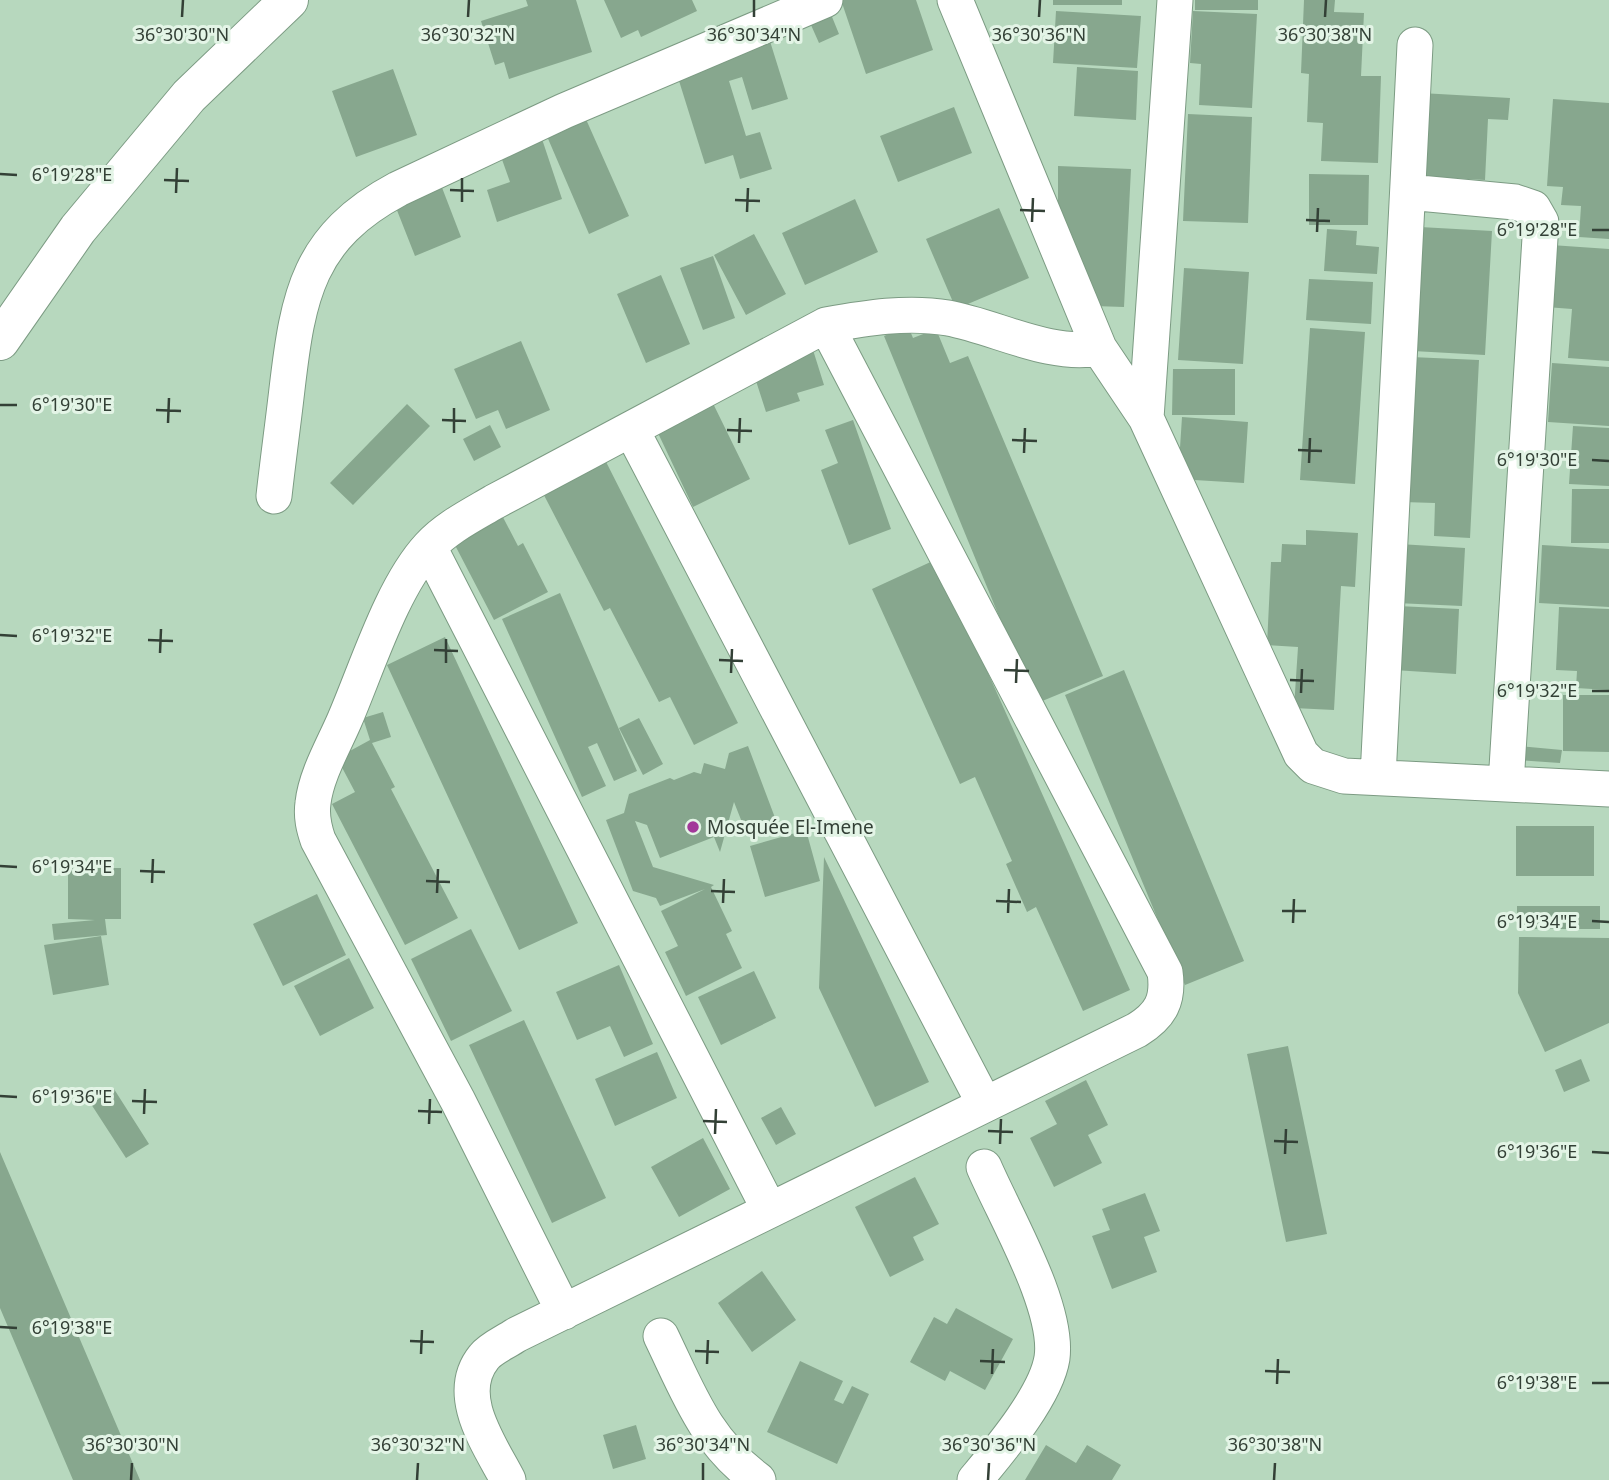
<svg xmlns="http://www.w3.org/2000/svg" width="1609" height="1480" viewBox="0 0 1609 1480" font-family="'Noto Sans',sans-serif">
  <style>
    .building { fill: #87a78e }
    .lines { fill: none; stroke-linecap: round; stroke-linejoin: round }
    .street-casing { stroke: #7c9b83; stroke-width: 37 }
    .primary-casing { stroke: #7c9b83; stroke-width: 40 }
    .street { stroke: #fff; stroke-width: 35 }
    .primary { stroke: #fff; stroke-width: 38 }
    .ticks { fill: none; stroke: #334036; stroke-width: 2.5 }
    .poi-dot { fill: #a23899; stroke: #e3f4e6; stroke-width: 2.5 }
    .labels { text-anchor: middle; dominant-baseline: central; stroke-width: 6; stroke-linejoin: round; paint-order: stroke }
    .poi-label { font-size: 19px; fill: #334036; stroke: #e3f4e6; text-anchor: start }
    .ticks-label { font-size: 18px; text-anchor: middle; fill: #334036; stroke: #e3f4e6; stroke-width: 6; stroke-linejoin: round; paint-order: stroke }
  </style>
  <rect width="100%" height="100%" fill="#b7d8be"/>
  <!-- building -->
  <path class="building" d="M526,0H576L592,52L509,79L504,62L495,65L481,21L528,6Z
    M604,0H692L697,11L641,37L638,30L621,38Z
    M841,0H916L933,50L866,74Z
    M1053,0H1122V5H1053Z
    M1195,0H1258V10H1195Z
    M1304,0H1335L1334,12L1364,13L1361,76H1381L1378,163L1321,161L1323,123L1307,122L1309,74L1301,73Z
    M828,7L839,34L819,43L807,16Z
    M1056,11L1141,16L1137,68L1053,63Z
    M1193,11L1257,14L1252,108L1199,105L1201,64L1190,63Z
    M769,38L788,99L752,110L742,77L729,81L746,136L760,132L772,169L740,179L733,155L705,164L675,68Z
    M1077,67L1138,71L1136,120L1074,116Z
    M393,69L417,135L356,157L332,91Z
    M1421,93L1510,98L1508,120L1488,119L1485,180L1416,176Z
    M1553,99L1609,103V239L1579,237L1581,206L1561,205L1563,187L1547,186Z
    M954,107L972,153L898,182L880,136Z
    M1188,114L1252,117L1248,223L1183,221Z
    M585,117L629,216L589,234L546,134Z
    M541,136L562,199L497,222L487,190L510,182L499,151Z
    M1058,166L1131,169L1124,307L1094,306L1058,210Z
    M436,172L461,237L415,256L389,190Z
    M1309,174L1369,175L1368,225H1309Z
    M855,199L878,252L805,285L782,233Z
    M999,208L1029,278L956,309L926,239Z
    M1420,227L1492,231L1485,355L1413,351Z
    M1327,229L1357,231L1356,245L1379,247L1377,274L1324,271Z
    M754,234L786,294L746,315L714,255Z
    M1551,245L1609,249V361L1568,358L1572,309L1546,307Z
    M713,256L735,318L703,330L680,268Z
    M1184,268L1249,272L1243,364L1178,360Z
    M661,275L690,344L646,363L617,294Z
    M1309,279L1373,282L1371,324L1306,320Z
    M908,326L913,338L936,329L950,363L968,356L1103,676L1035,704L884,336Z
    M1310,328L1365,332L1355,484L1300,480Z
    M808,334L824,385L797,393L800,401L766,412L747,353Z
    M521,341L550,410L506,429L498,410L476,419L454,369Z
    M1411,357L1479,360L1470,538L1434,536L1435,503L1403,502Z
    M1552,363L1609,367V426L1548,422Z
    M1173,369H1235V415H1172Z
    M704,385L750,479L693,507L648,412Z
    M407,404L430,426L353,505L330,483Z
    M1182,417L1248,422L1244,483L1178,479Z
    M853,420L891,529L849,545L821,470L838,463L825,430Z
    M490,425L501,447L474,461L463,439Z
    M1573,426L1609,428V486L1569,484Z
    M595,440L738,723L694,745L670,697L659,702L610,608L604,611L532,472Z
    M1572,489H1609V543H1571Z
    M494,500L518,546L523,543L548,592L494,620L445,526Z
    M1306,530L1358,533L1355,587L1341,586L1334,710L1294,708L1298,647L1267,645L1271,562H1281L1282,544L1306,545Z
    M1399,544L1465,548L1462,606L1396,603Z
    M1542,545L1609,549V607L1539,603Z
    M937,559L1130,990L1083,1011L1036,907L1027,912L1006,864L1012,861L975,777L960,784L872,589Z
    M560,593L637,771L614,781L597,743L588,747L606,786L582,797L502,619Z
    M1398,606L1459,609L1456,674L1394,670Z
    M1559,607L1609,609V690L1576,688L1577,671L1556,670Z
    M445,637L578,923L519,950L387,665Z
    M1124,670L1244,961L1185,985L1065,695Z
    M1563,695H1609V752L1563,751Z
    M383,712L391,737L372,743L395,787L391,789L458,918L405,945L332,804L355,792L337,758L370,740L363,718Z
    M639,718L663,764L643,775L619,728Z
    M748,746L777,823L747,835L734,802L720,852L714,837L660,858L647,825L635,821L653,867L714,885L711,887L732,931L726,934L742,968L686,996L665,952L678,946L661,911L705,889L660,906L656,898L633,891L606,820L624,813L629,794L670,778L674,780L694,772L701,774L704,763L725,769L729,753Z
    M1517,746L1562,750L1560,763L1516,760Z
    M1516,826H1594V876H1516Z
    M806,830L820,881L765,897L750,846Z
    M824,857L929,1082L875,1107L819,988Z
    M68,868H121V919H105L107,935L54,940L52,924L95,920L68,919Z
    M317,894L346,955L283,986L253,924Z
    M1517,906H1600V929H1517Z
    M471,929L512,1011L451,1041L411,959Z
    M101,936L109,985L53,995L44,945Z
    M1519,937L1609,938V1023L1545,1052L1518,993Z
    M349,958L374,1008L320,1036L294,986Z
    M619,965L653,1044L624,1057L610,1026L577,1040L556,992Z
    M754,971L776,1018L721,1045L698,997Z
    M524,1020L606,1198L552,1223L469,1045Z
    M1288,1046L1327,1234L1286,1242L1247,1054Z
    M657,1052L677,1098L615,1126L595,1079Z
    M1581,1059L1590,1081L1564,1092L1555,1070Z
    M1086,1080L1108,1125L1088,1135L1102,1163L1054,1187L1030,1138L1057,1124L1045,1101Z
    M114,1089L149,1144L126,1158L91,1104Z
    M781,1107L796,1134L776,1145L761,1118Z
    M703,1138L730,1189L679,1217L651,1167Z
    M0,1152L140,1480H73L0,1308Z
    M915,1177L939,1224L913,1237L924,1260L890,1277L855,1207Z
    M1145,1193L1160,1231L1144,1237L1157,1272L1112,1289L1092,1236L1110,1230L1102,1209Z
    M762,1271L796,1320L752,1352L718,1303Z
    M956,1308L1013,1339L985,1390L950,1371L945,1381L910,1362L934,1317L947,1324Z
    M800,1361L843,1381L834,1400L843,1404L852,1386L869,1394L837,1464L767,1432Z
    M636,1425L646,1459L613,1469L603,1435Z
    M1046,1445L1076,1463L1087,1445L1121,1465L1112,1480H1025Z"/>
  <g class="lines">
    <!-- street casing -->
    <g class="street-casing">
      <path id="street" d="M955,0L1099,348L1146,418L1301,754L1313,766L1344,776L1609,789
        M1408,192L1515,202L1533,208L1541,222L1506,784
        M1146,418L1175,0
        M631,429L984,1103
        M274,496C278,460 283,424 287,389C298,295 308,237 398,189L564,111L825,0
        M429,547L769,1209
        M1378,777L1415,45
        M564,1312L458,1101L318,840C314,828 311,817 313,803C316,775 334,745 345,719C367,668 392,587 429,547C446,528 472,515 494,502L826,325
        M661,1336C689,1394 705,1441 758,1480
        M508,1480C490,1445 453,1395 484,1357C491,1348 506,1342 516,1335L1137,1030C1161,1015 1169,1000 1165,972L826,325C866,318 907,311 948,318C997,327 1048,357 1099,348
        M975,1480C999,1451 1046,1396 1052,1358C1059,1307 1005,1216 984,1167"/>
    </g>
    <!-- primary casing -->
    <g class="primary-casing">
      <path id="primary" d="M0,341L78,229L189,96L289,0"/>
    </g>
    <!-- street -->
    <use href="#street" class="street"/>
    <!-- primary -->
    <use href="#primary" class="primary"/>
  </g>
  <!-- ticks -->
  <path class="ticks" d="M182,17L183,0M468,17L469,0M754,17V0M1039,17L1040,0M1325,17L1326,0M0,174L17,175M164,180L189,181M450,190L474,191M176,193L177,168M735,200L760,201M462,202V178M1020,210L1045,211M747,212L748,188M1306,220L1330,221M1032,222L1033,198M1592,230H1609M1317,232L1318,208M0,405H17M156,410L181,411M442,420L466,421M168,423L169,398M727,430L752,431M454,433V408M1012,440L1037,441M739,443L740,418M1298,450L1322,451M1024,453L1025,428M1592,460L1609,461M1309,463L1310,438M0,635L17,636M148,640L173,641M434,650L458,651M160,653L161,629M719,660L743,661M446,663V639M1004,670L1029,671M731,673L732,649M1290,680L1314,681M1016,683L1017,659M1592,691H1609M1301,693L1302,669M0,866L17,867M140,871L165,872M426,881L450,882M152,883L153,859M711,891L735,892M437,893L438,869M996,901L1021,902M723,903L724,879M1282,911H1306M1008,913L1009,889M1592,921L1609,922M1293,923L1294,899M0,1096L17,1097M132,1101L157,1102M418,1111L442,1112M144,1114L145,1089M703,1121L727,1122M429,1124L430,1099M988,1131L1013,1132M715,1134L716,1109M1274,1141L1298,1142M1000,1144L1001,1119M1592,1152L1609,1153M1285,1154L1286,1129M0,1327L17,1328M410,1341L434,1342M695,1351L719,1352M421,1354L422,1330M980,1361L1005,1362M707,1364L708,1340M1265,1371L1290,1372M992,1374L993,1349M1592,1383H1609M1277,1384L1278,1359M131,1480L132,1463M417,1480L418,1463M703,1480V1463M988,1480L989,1463M1274,1480L1275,1463"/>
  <!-- markers -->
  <circle class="poi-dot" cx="693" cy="827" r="7"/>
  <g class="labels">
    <!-- poi labels -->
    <g class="poi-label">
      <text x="707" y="827">Mosquée El-Imene</text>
    </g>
  </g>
  <g class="ticks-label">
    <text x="182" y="41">36°30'30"N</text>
    <text x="468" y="41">36°30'32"N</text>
    <text x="754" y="41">36°30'34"N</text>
    <text x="1039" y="41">36°30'36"N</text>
    <text x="1325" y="41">36°30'38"N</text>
    <text x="72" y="181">6°19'28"E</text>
    <text x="1537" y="236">6°19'28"E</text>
    <text x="72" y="411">6°19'30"E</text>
    <text x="1537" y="466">6°19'30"E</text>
    <text x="72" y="642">6°19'32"E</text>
    <text x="1537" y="697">6°19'32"E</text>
    <text x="72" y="873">6°19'34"E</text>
    <text x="1537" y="928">6°19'34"E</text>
    <text x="72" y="1103">6°19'36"E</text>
    <text x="1537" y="1158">6°19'36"E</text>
    <text x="72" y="1334">6°19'38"E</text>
    <text x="1537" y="1389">6°19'38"E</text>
    <text x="132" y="1451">36°30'30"N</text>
    <text x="418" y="1451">36°30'32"N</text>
    <text x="703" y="1451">36°30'34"N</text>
    <text x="989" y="1451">36°30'36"N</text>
    <text x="1275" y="1451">36°30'38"N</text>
  </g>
</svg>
